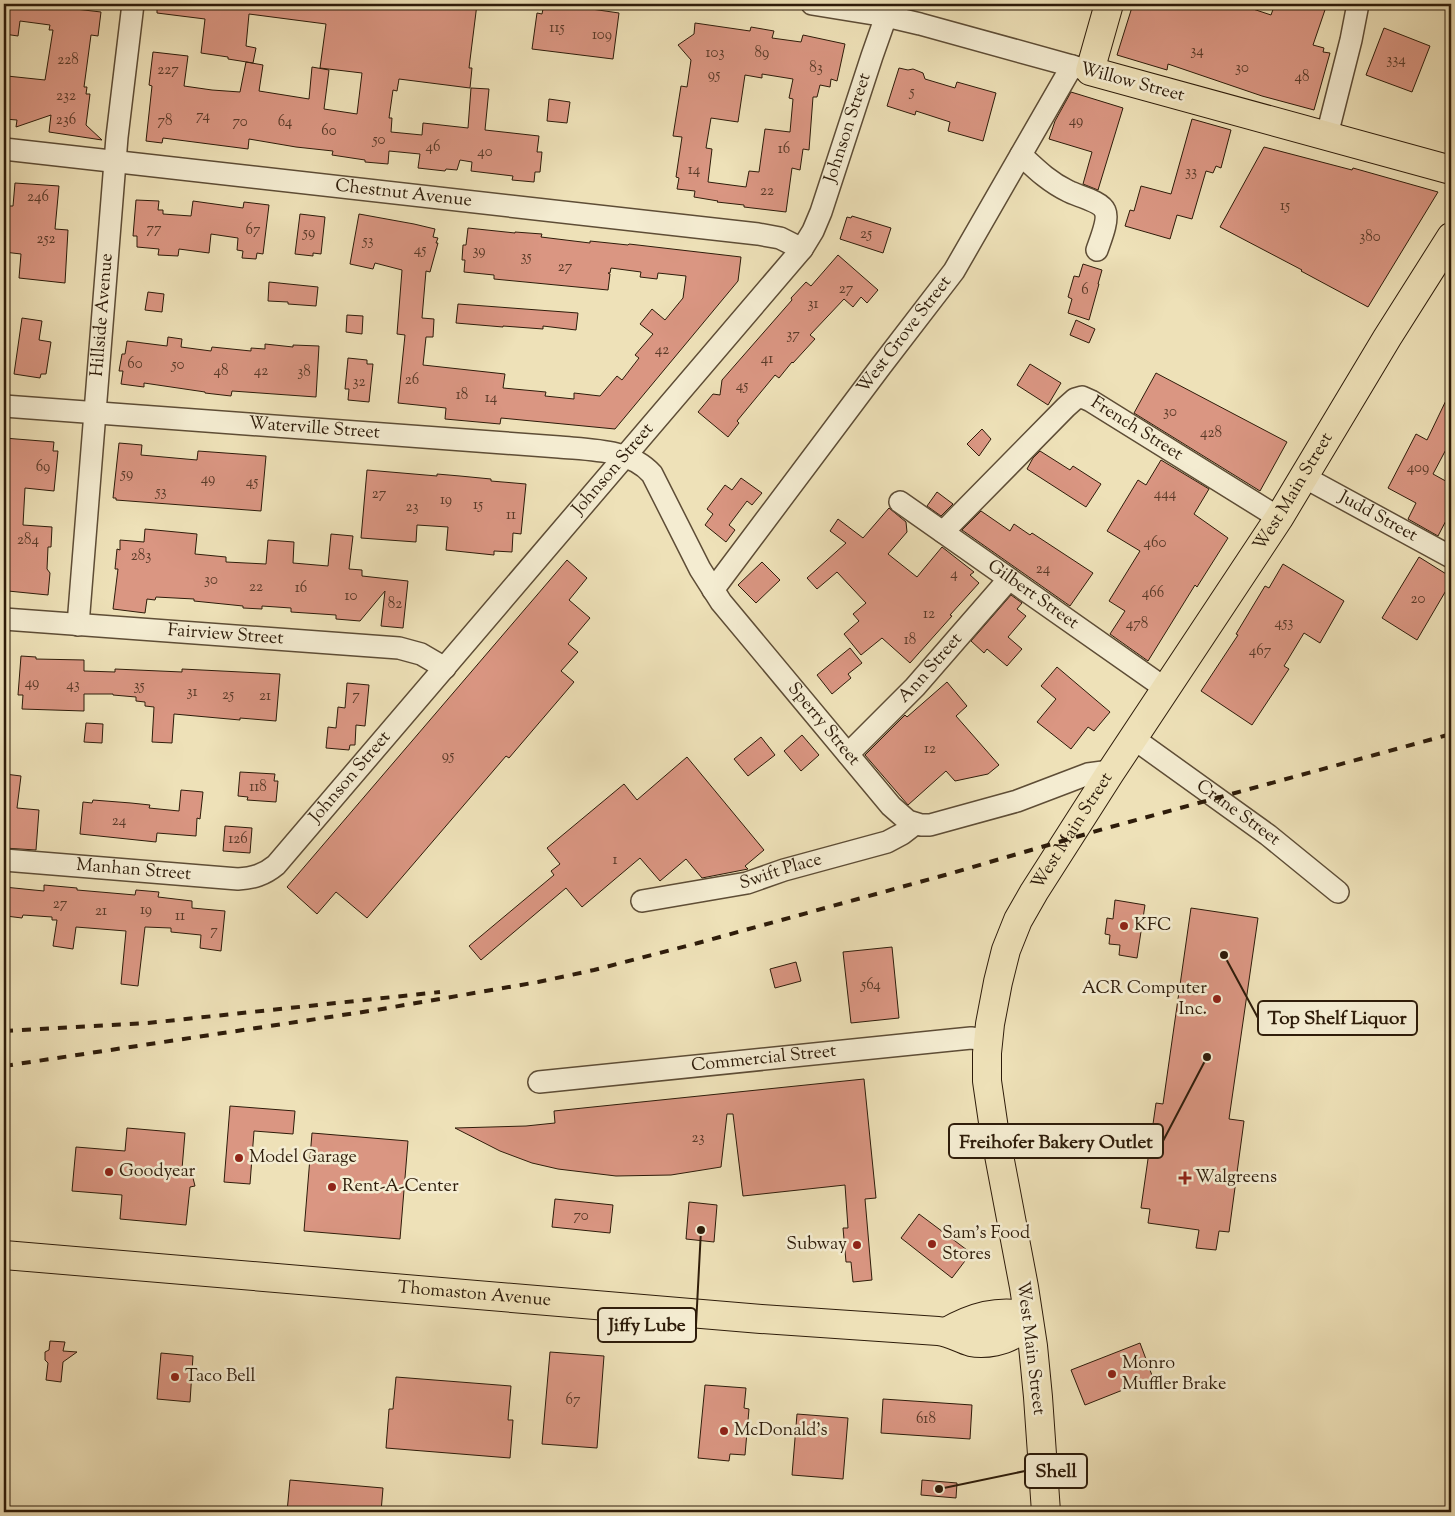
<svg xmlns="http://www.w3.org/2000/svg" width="1455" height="1516" viewBox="0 0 1455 1516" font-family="'Sorts Mill Goudy',serif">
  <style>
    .building { fill: #da9682; stroke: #2e1c0a; fill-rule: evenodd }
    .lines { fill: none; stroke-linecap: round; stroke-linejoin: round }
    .minor-casing { stroke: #5e4d36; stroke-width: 24 }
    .major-casing { stroke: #2e1c0a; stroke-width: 30 }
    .minor { stroke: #f4ecd1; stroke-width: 21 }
    .major { stroke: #eee1b8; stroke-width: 28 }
    .rail { stroke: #2e1c0a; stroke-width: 4; stroke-dasharray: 9 9; stroke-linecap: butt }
    .poi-dot { fill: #8f2418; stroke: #f4ecd1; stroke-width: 2 }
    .labels { text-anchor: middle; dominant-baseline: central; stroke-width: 5; stroke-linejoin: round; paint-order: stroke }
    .number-label { font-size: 15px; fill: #593a28 }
    .street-label { font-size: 18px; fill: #2e1c0a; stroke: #f4ecd1 }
    .poi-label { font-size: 18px; fill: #2e1c0a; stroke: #f4ecd1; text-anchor: start }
    .leader { fill: none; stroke: #2e1c0a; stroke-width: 2 }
    .callout-dot { fill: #2e1c0a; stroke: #f4ecd1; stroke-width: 2 }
    .callout { fill: #f4ecd1; stroke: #2e1c0a; stroke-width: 2 }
    .callout-label { font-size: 19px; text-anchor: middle; font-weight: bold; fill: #2e1c0a }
  </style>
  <rect width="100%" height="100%" fill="#eee1b8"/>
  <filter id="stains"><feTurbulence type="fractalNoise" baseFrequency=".004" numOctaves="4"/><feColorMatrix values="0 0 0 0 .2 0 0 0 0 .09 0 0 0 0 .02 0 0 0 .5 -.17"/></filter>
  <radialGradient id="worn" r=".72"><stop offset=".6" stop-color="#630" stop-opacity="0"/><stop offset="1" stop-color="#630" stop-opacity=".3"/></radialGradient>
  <!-- building -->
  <path class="building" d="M4,4H33L101,12L98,36L91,35L84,87H87L86,94H90L86,125L102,140L49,132L51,115L16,127L17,120L4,119L7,76L45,80L53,30H49L50,25L20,21L18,36L4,34Z
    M157,4H477L469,68H472L470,88L399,79L397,91L393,90L389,118H392L391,132L422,135L423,123L468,128L471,88L489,89L485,130L539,136L537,152H542L540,172H535L534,182L512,180L513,176L471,171L472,162L460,160L457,170L446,169L445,171L418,168L420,154L389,151L388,164L365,162V160L332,155L333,151L296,147L249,139L248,149L163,138L162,143L146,141L152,86L149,85L153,52L188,56L184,86L212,90L240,92L246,62L263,65L259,91L309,99L312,67L329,70L324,109L357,114L362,73L320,68L326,24L249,14L246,46L256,48L253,63L228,59V57L201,53L205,19L157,13Z
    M544,4H557L619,13L613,59L532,49L537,13L542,14Z
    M1133,4H1238L1271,15L1275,4H1327L1313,45L1324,48L1323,52L1330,53L1314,110L1262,96L1168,64L1167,70L1117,55Z
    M695,23L750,31L751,27L774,31L772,38L801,42L803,35L845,44L837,81L831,79L830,87L820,85L817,97H813L809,150L803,149L800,170L792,168L786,212L744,207V205L717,202L718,201L694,197L695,191L677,189L679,178L676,177L682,137L673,136L681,86L687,87L691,60L678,45L694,34ZM762,74L793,79L789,98L793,99L790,132L765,129L759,172L749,171L746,187L708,182L712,149L706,148L711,118L738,122L745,75L762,78Z
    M1384,28L1430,46L1412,92L1366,75Z
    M899,68L908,70L913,69L923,73L925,79L955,88L957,82L996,93L983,141L948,131L950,122L916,111L915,115L887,106Z
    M1071,92L1123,108L1098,190L1083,184L1092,152L1049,139L1055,121Z
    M549,99L570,102L567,123L547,121Z
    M1192,119L1231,130L1221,168L1216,166L1213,173L1206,171L1192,219L1177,215L1170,239L1125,226L1130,210L1134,211L1141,186L1171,194Z
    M1264,147L1352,170L1353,168L1438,192L1368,307L1301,271L1302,270L1220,227Z
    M15,183L59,186L55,229L68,230L65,283L19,278L21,254L4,252V206H13Z
    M136,200L159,201L158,210H163V214L191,216L193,201L243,208L244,202L269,205L263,254L257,253L256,259L242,258L243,251L237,250L238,238L211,234L209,253L179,249L178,256L158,255L159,249L137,247V236H133Z
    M300,214L325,217L321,254L313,253V256L295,254Z
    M359,214L414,224L435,229L433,237L438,238L436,243H438L430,272L426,271L422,318L434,319L433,337H426L423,365L505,374L503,388L546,392L545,396L574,399V393L600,396L617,376L622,380L639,358L635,355L653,334L640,324L652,309L665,320L683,298L686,276L658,273L657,279L640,277L641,272L611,268L610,273H608L610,274L608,290L494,279V275L464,272L465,260H462L463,245H466L468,228L515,233V232L542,234L541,237L590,243V241L628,245L629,244L741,257L738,281L615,429L501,418L500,424L445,419L446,408L398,403L405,335L397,334L402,270L375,263L373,269L350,264Z
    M852,216L891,228L883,253L840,239L847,217L851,218Z
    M838,255L878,290L867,303L861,297L853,307L844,299L810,335L815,339L793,363L792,362L779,378L775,375L737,421L739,423L728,437L698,412L713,394L720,395L722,380L792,300L791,298L806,282L811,286Z
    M1083,264L1102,270L1098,284H1099L1089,320L1068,313L1072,299L1068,297L1074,276L1079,277Z
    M269,282L318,287L316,306L288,304V302L268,301Z
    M148,292L164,294L162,312L145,310Z
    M458,304L578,313L576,330L543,326V329L503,326V327L456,323Z
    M347,315L363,316L362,334L346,332Z
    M22,318L42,321L39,340L51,342L46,374H41L40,378L14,374Z
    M1076,320L1095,329L1089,343L1070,335Z
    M168,337L182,339L181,347L211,351L212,347L251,351V348L265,349V344L293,347V345L319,346L316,397L232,391L231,396L205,393V392L144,383V387L121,384L123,371H119L122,354H125L127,341L167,346Z
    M348,358L367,360V364H373L369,402L348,400L349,389H345Z
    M1030,364L1061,383L1048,405L1017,385Z
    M1156,373L1287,442L1260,491L1134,413Z
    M1451,390V440L1433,474L1451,484V511L1438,536L1408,519L1416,503L1388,488L1416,434L1427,440Z
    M982,429L991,439L979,456L967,444Z
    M4,438L54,442L53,451H58L54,491L25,488L23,525L52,527L51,547H48L47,569L50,573L48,595L8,591L9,586H4L5,519H4Z
    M119,443L142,445L141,455L197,460L198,451L266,456L261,511L116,500V498H113Z
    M1040,451L1070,470L1073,466L1101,484L1086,507L1027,469L1033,458Z
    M1161,460L1209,489L1194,514L1228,538L1197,587L1195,585L1148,661L1110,634L1125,611L1109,601L1140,551L1107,531L1138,480L1146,485Z
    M367,470L437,476V474L460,476L491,479V481L526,484L521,534L513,533L512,552L494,551V555L446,550L448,527L417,525L416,542L361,538Z
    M741,478L762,493L752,505L747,501L729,525L735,530L726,542L705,525L713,514L707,509L725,485L732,490Z
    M937,492L953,504L941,516L927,506Z
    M889,508L906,522L907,532L888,554L917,577L942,547L974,572L970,575L979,583L950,615L952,616L910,663L882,638L861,655L844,634L859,621L853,614L866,603L837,572L817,589L807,578L846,543L830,531L838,519L863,538Z
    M981,511L1010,531L1014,524L1030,535L1032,533L1093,573L1070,606L962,530Z
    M145,529L197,534L195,554L226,557V562L266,564L268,540L294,542L293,563L328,566L331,534L353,536L349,569L362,570V576L408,581L403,628L381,626L385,591L360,621L336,619V615L291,612V608L262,606V609L243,608V606L194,601V599L156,597L155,600L147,599L145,613L113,609L118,569H115L117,549L120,550V540L144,542Z
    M1419,557L1451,577V582L1417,640L1382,618Z
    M567,560L587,578L569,600L590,618L568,644L578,652L561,671L574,682L509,758L506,756L367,918L336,892L317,914L287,887Z
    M762,562L780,580L756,603L738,585Z
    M1283,564L1344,601L1320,643L1304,633L1284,666L1289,669L1252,725L1201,691L1238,635L1236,634L1265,586L1269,588Z
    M1011,595L1022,603L1017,609L1026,616L1008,637L1022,649L1007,666L987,649L984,653L971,641Z
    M850,648L862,663L848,674L851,678L832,694L817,675Z
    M21,656L36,657V659L84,660V671L115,672V669L182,672V669L280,674L276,721L240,718V720L174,714L172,743L152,742L154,707L145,706V702L136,701V697L113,695V694H84V711L22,709L23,695H18Z
    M1057,667L1110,712L1094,731L1088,727L1071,749L1037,722L1056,699L1041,686Z
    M947,682L967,706L956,716L999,765L988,774L955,781L946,771L908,805L865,755L905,715L907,717Z
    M347,683L369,685L365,726L356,725L355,745H350L349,750L326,748L328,727L336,728L338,707L345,708Z
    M86,723L103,724L102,743L84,742Z
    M802,735L819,755L801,771L784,751Z
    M761,737L775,755L748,776L734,759Z
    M687,757L764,850L745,866L748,869L702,878L686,859L660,881L640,858L582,907L566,888L481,960L469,946L554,875L551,871L560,864L547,848L624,784L637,800Z
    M240,772L275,774L274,781H278L276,802L247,800L248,797L238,796Z
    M5,774L21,776L17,808L39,810L36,850L4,848V786Z
    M181,790L203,792L200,819L197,818L196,836L157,833L156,842L80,834L83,802L92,803L93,800L131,803L150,805L149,808L179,811Z
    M225,826L252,828L250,853L223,851Z
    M44,885L77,888V890L135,895L136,890L159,892L158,897L192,901V908L225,911L221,951L200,948L201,935L171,932V928L145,927L138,986L121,984L126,931L76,927L73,949L53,946L57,920H52V917L23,915L22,918L6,916V913L4,912V887L44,891Z
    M1115,900L1145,905L1137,958L1119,955L1120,945L1109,944L1110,935L1105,934L1107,918L1113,919Z
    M1191,908L1258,918L1229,1119L1244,1121L1229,1232L1219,1231L1216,1250L1196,1248L1199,1230L1148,1223L1150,1209L1141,1208L1156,1103L1163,1104Z
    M892,947L899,1018L851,1023L843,952Z
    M796,962L801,981L775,988L770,969Z
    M864,1079L876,1198L865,1199L872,1280L853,1282L851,1262H846L843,1228H848L845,1185L743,1196L733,1114H727L721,1167L671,1175L616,1176L558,1169L532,1163L500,1151L455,1128L526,1126L555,1123L554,1111Z
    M230,1106L295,1111L293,1134L254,1131L250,1184L224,1182Z
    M127,1128L185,1133L182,1169L191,1170L195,1186L190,1187L186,1225L120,1219L122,1195L72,1191L76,1147L125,1151Z
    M312,1133L408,1141L400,1239L304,1231Z
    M555,1199L613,1205L610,1233L552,1227Z
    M689,1202L717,1205L714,1242L686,1239Z
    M919,1214L971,1253L952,1278L901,1238Z
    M50,1341L65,1342L63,1351L77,1352L63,1362L61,1382L46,1380L48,1363L45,1360V1352L49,1350Z
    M1140,1343L1153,1378L1085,1405L1071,1370Z
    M550,1352L604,1356L597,1448L542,1444Z
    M161,1353L193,1356L190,1402L157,1399Z
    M396,1377L511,1386L508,1420H513L510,1458L386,1448L389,1409H393Z
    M705,1385L746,1388L744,1408L749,1409L745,1455L730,1454L729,1461L698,1458Z
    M883,1399L972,1405L970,1439L881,1433Z
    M797,1414L848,1418L843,1479L792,1475Z
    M290,1480L383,1488L381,1512H287Z
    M922,1480L957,1483L956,1498L921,1495Z"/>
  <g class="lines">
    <!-- minor casing -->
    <g class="minor-casing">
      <g id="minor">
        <path d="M812,4L886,16L920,24L1083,69"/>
        <path d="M1327,135L1351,40L1358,4"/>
        <path id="s1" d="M4,149L758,234L780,238L802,249"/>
        <path d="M1021,155C1036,169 1049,182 1068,191C1077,196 1101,201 1105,211C1109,220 1100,241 1097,250"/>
        <path id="s2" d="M4,406L559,447C590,450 630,449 652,474L700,569L721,602L891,806L908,821L921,825H930L1017,801L1088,774L1103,772L1110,773"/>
        <path id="s3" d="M1304,477L1451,557"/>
        <path id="s4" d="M900,502L1166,689"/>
        <path id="s5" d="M943,532L1066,407L1075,399L1082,397L1091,401L1279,518"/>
        <path id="s6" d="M713,590L881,366L954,271L1072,66"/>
        <path id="s7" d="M4,619L399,648L421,654L445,668"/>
        <path id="s8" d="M78,625L117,137L133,4"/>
        <path id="s9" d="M1133,738L1268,835L1338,892"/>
        <path id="s10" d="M848,754L915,687L1009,579"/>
        <path id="s11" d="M4,860L238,879C253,878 264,875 276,865L802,249L813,231L821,212L872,56L884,22L889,4"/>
        <path id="s12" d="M642,901L747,883L784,870L887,842L902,834L915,824"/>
        <path id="s13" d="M539,1082L951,1040L971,1038L988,1040"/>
      </g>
    </g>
    <!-- major casing -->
    <g class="major-casing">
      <g id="major">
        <path d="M1109,4L1090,71L1451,170"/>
        <path id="s14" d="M4,1255L761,1319L938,1331C950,1332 960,1339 971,1342C985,1345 1006,1341 1017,1332C1022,1328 1025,1322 1028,1316"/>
        <path d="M946,1332C973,1317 998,1309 1028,1316"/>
        <path id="s15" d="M1046,1512L1038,1397L1033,1346L1024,1287L994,1129L987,1081V1053L990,1024L998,982L1006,950L1018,920L1034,892L1110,773L1279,518L1387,338L1451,237"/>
      </g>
    </g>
    <!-- minor -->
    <use href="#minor" class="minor"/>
    <!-- major -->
    <use href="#major" class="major"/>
    <!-- rail -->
    <path class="rail" d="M4,1031L148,1023L440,992
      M4,1066L376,1010L538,982L594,970L698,943L945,875L1107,828L1451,734"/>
  </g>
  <!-- markers -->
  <g class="poi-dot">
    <circle cx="1124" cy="926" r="5"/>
    <circle cx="1217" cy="999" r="5"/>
    <circle cx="239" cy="1158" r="5"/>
    <circle cx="109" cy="1172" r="5"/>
    <path d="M1182.5 1170.5h5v5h5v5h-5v5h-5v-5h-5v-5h5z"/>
    <circle cx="332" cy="1187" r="5"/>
    <circle cx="932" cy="1244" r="5"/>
    <circle cx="857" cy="1245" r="5"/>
    <circle cx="1112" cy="1374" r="5"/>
    <circle cx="175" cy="1377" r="5"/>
    <circle cx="724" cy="1431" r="5"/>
  </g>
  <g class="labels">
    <!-- number labels -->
    <g class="number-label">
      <text x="557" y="28">115</text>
      <text x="602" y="35">109</text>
      <text x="1197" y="51">34</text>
      <text x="715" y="53">103</text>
      <text x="762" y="53">89</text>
      <text x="68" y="60">228</text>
      <text x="1396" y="60">334</text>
      <text x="816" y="68">83</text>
      <text x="1242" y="68">30</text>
      <text x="168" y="70">227</text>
      <text x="714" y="75">95</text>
      <text x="1302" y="77">48</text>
      <text x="912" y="92">5</text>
      <text x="66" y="96">232</text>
      <text x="203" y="116">74</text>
      <text x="66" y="120">236</text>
      <text x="165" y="121">78</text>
      <text x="1076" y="121">49</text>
      <text x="240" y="122">70</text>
      <text x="285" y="122">64</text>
      <text x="329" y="131">60</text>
      <text x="379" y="140">50</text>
      <text x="433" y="147">46</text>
      <text x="784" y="149">16</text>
      <text x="485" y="152">40</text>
      <text x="694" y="170">14</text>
      <text x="1191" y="172">33</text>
      <text x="767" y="191">22</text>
      <text x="38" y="197">246</text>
      <text x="1285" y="206">15</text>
      <text x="154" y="229">77</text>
      <text x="253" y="230">67</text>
      <text x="309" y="233">59</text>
      <text x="866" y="234">25</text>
      <text x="1370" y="237">380</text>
      <text x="46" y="239">252</text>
      <text x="368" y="241">53</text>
      <text x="420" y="250">45</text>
      <text x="479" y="251">39</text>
      <text x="526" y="257">35</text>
      <text x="565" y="267">27</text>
      <text x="846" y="289">27</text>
      <text x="1085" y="290">6</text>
      <text x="813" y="304">31</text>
      <text x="793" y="335">37</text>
      <text x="662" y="350">42</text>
      <text x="767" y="359">41</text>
      <text x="135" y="364">60</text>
      <text x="178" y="365">50</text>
      <text x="221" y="371">48</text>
      <text x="261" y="371">42</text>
      <text x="304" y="372">38</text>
      <text x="412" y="380">26</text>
      <text x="359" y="382">32</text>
      <text x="742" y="386">45</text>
      <text x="462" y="395">18</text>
      <text x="491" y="398">14</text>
      <text x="1170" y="412">30</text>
      <text x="1211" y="433">428</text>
      <text x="43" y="467">69</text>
      <text x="1418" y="468">409</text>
      <text x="127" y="474">59</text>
      <text x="208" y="479">49</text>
      <text x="252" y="482">45</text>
      <text x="161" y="492">53</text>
      <text x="379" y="494">27</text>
      <text x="1165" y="494">444</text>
      <text x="446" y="500">19</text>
      <text x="478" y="505">15</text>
      <text x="412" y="507">23</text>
      <text x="511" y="515">11</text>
      <text x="28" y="540">284</text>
      <text x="1155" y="543">460</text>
      <text x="141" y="556">283</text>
      <text x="1043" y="569">24</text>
      <text x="954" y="574">4</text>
      <text x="211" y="580">30</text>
      <text x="256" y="587">22</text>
      <text x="301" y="588">16</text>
      <text x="1153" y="593">466</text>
      <text x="351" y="596">10</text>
      <text x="1418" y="599">20</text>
      <text x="395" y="604">82</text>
      <text x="929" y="614">12</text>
      <text x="1284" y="623">453</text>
      <text x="1137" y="624">478</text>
      <text x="910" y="640">18</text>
      <text x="1260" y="651">467</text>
      <text x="32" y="683">49</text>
      <text x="73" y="685">43</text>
      <text x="139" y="686">35</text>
      <text x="192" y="692">31</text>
      <text x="228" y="695">25</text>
      <text x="265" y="696">21</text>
      <text x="356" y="696">7</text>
      <text x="930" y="749">12</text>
      <text x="448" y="756">95</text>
      <text x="258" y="787">118</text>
      <text x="119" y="821">24</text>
      <text x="238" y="839">126</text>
      <text x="615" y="860">1</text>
      <text x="60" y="904">27</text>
      <text x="146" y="910">19</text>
      <text x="101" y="911">21</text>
      <text x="180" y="916">11</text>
      <text x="214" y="931">7</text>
      <text x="871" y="985">564</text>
      <text x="698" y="1138">23</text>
      <text x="581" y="1216">70</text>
      <text x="573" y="1400">67</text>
      <text x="926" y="1419">618</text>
    </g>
    <!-- street labels -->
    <g class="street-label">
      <text transform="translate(1132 83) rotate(15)">Willow Street</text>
      <text stroke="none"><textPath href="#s11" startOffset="1216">Johnson Street</textPath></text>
      <text stroke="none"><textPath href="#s1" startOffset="402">Chestnut Avenue</textPath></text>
      <text stroke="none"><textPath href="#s8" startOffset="311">Hillside Avenue</textPath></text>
      <text stroke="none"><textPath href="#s6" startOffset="319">West Grove Street</textPath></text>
      <text stroke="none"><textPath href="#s2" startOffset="311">Waterville Street</textPath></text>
      <text stroke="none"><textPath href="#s5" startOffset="258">French Street</textPath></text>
      <text stroke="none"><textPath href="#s11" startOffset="796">Johnson Street</textPath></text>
      <text stroke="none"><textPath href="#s15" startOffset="1110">West Main Street</textPath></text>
      <text stroke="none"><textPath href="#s3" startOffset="84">Judd Street</textPath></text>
      <text stroke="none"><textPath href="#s4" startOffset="162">Gilbert Street</textPath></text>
      <text stroke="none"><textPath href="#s7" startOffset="222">Fairview Street</textPath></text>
      <text stroke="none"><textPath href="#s10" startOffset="119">Ann Street</textPath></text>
      <text stroke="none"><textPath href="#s2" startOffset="961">Sperry Street</textPath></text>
      <text stroke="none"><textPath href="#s11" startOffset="391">Johnson Street</textPath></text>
      <text stroke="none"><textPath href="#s9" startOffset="129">Crane Street</textPath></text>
      <text stroke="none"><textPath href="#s15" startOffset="705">West Main Street</textPath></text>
      <text stroke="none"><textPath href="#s11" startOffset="130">Manhan Street</textPath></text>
      <text stroke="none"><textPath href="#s12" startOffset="142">Swift Place</textPath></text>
      <text stroke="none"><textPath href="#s13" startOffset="226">Commercial Street</textPath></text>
      <text stroke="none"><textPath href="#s14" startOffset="472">Thomaston Avenue</textPath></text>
      <text transform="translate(1030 1348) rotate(83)">West Main Street</text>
    </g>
    <!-- poi labels -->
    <g class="poi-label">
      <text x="1134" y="926">KFC</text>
      <text x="1207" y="989" text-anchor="end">ACR Computer<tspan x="1207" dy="21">Inc.</tspan></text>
      <text x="249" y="1158">Model Garage</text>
      <text x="119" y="1172">Goodyear</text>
      <text x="1195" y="1178">Walgreens</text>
      <text x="342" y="1187">Rent-A-Center</text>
      <text x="942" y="1234">Sam's Food<tspan x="942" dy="21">Stores</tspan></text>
      <text x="847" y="1245" text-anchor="end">Subway</text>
      <text x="1122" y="1364">Monro<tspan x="1122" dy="21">Muffler Brake</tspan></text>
      <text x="185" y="1377">Taco Bell</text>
      <text x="734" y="1431">McDonald's</text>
    </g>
  </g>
  <!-- callouts -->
  <path class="leader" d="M1224 955L1258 1018M1207 1057L1163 1141M701 1230L696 1325M939 1489L1025 1471"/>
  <g class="callout-dot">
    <circle cx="1224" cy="955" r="5"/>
    <circle cx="1207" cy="1057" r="5"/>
    <circle cx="701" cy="1230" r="5"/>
    <circle cx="939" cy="1489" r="5"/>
  </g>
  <g class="callout">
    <rect x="1258" y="1001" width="159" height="34" rx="5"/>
    <rect x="949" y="1124" width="214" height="34" rx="5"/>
    <rect x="598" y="1308" width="98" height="34" rx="5"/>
    <rect x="1025" y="1454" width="62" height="34" rx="5"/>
  </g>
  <g class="callout-label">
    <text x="1337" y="1024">Top Shelf Liquor</text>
    <text x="1056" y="1148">Freihofer Bakery Outlet</text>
    <text x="647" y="1331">Jiffy Lube</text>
    <text x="1056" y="1477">Shell</text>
  </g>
  <!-- margin -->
  <rect width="1455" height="1516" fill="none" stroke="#eee1b8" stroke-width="20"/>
  <rect x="5" y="5" width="1445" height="1506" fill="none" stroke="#2e1c0a" stroke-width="2.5"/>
  <rect x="10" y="10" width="1435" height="1496" fill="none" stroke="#2e1c0a"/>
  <rect width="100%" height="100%" filter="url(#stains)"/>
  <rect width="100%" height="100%" fill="url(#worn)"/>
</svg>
